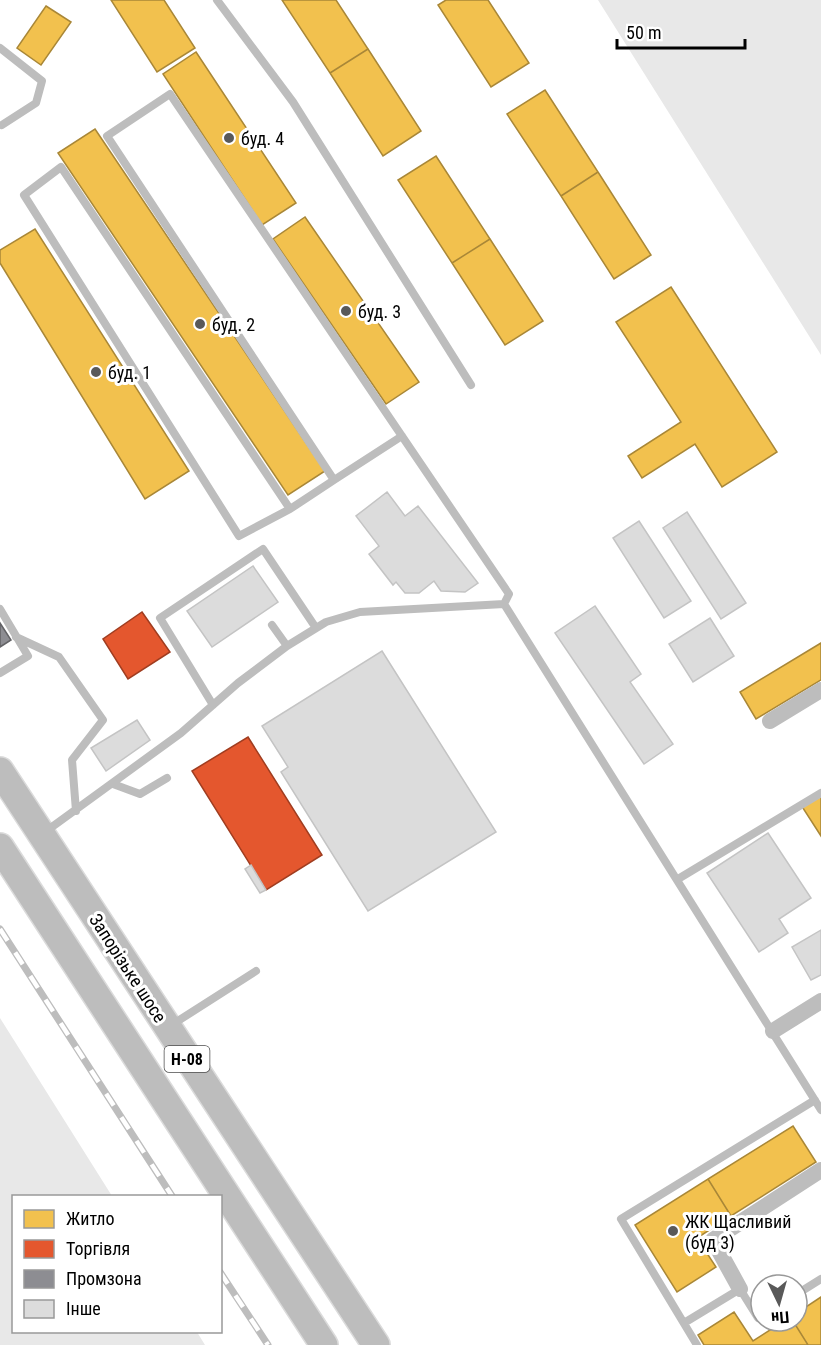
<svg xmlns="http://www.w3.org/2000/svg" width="821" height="1345" viewBox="0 0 821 1345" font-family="'Roboto Condensed',sans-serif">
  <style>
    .green { fill: #e8e8e8 }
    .homes { fill: #f2c14e; stroke: #a98737; stroke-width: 1.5 }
    .shops { fill: #e4572e; stroke: #a03d20; stroke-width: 1.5 }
    .industry { fill: #8d8d92; stroke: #636366; stroke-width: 1.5 }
    .building { fill: #dcdcdc; stroke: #c4c4c4; stroke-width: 1.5 }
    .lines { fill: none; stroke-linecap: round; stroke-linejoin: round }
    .primary-casing { stroke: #dbdbdb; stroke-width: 30 }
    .service { stroke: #bdbdbd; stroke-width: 8 }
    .minor { stroke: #bdbdbd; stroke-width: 16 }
    .primary { stroke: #bdbdbd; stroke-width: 27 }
    .rail-casing { stroke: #bdbdbd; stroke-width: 7 }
    .rail { stroke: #fff; stroke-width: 4.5; stroke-dasharray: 14; stroke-linecap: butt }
    .poi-dot { fill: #595959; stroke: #fff; stroke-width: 2 }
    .labels { text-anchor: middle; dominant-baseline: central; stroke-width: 6; stroke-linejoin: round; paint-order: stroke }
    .shield { fill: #fff; stroke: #4c4c4c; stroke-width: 1.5 }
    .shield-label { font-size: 16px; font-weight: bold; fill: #000 }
    .poi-label { font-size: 18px; fill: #000; stroke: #fff; text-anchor: start }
    .street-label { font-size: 18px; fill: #000; stroke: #fff }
  </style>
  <rect width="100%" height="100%" fill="#fff"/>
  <!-- green -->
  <path class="green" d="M598,0H821V355Z
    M0,1018L112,1196H14V1332H197L205,1345H0Z"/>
  <!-- homes -->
  <path class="homes" d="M111,0H164L195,48L157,72Z
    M282,0H336L368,49L330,73Z
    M446,0H488L529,63L491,87L438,5Z
    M46,6L71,22L41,65L17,48Z
    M368,49L421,131L383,156L330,73Z
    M196,52L296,203L262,225L163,74Z
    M545,90L598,172L561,196L507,114Z
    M95,129L325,471L288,495L58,153Z
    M95,129L325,471L288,495L58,153Z
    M436,156L490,239L452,263L398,180Z
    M598,172L651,255L614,279L561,196Z
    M305,217L419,382L386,404L273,239Z
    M35,229L189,471L145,499L0,263V250Z
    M490,239L543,321L505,345L452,263Z
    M671,287L777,452L722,487L695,444L642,478L628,456L681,422L616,322Z
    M821,643V680L756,719L740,692Z
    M821,793V836L801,805Z
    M793,1126L816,1162L731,1216L708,1179Z
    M708,1179L731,1216L697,1238L716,1267L677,1292L635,1225Z
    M821,1297V1345H808L793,1321H797V1313Z
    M734,1312L753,1341L784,1321H793L808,1345H704L698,1335Z"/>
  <!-- shops -->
  <path class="shops" d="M142,612L170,652L128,679L103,639Z
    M248,737L322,855L266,890L192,771Z"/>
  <!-- industry -->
  <path class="industry" d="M0,623L11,640L0,647Z"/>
  <!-- building -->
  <path class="building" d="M387,492L405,516L418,506L478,583L465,592L441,591L434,581L419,593H405L396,582L393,585L369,554L379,546L356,516Z
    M687,512L746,603L721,619L663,528Z
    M639,521L691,601L664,618L613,538Z
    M253,566L278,602L212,647L187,611Z
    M595,606L641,674L630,682L673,744L644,764L555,633Z
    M710,618L734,656L693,682L669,644Z
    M382,651L496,832L368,911L281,772L288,767L262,726Z
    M137,720L150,740L106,771L91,748Z
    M768,833L811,898L779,919L788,933L759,952L707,873Z
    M251,865L266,890L260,893L245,869Z
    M821,930V975L811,980L792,947Z"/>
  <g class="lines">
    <!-- primary casing -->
    <g class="primary-casing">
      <path id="primary" d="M0,771L376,1345
        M0,847L324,1345"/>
    </g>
    <!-- service -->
    <path class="service" d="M217,0L293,102L471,385
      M0,48L42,81L36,103L2,125
      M402,436L334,480L107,136L170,94L509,594L504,604L821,1110
      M290,509L239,536L24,195L61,167L290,509L334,480
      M0,609L28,656L0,673
      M272,625L287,646
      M16,637L59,657L103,720L72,760L76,811
      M213,705L160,618L263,549L316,628
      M113,784L140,794L167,778
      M45,832L181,733L238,683L287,646L326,622L360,612L504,604
      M678,879L821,793
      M170,1026L256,971
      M797,1294L821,1279
      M684,1323L740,1289L758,1318L761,1316
      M697,1345L621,1219L815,1100"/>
    <!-- minor -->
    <path class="minor" d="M770,721L821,690
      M773,1031L821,1001
      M740,1289L713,1240L821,1170"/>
    <!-- primary -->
    <use href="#primary" class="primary"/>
    <!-- rail casing -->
    <g class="rail-casing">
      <path id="rail" d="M0,929L172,1196
        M220,1272L268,1345"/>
    </g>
    <!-- rail -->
    <use href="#rail" class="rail"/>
  </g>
  <!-- markers -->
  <g class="poi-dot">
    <circle cx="229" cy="138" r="6"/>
    <circle cx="346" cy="311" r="6"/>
    <circle cx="200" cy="324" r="6"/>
    <circle cx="96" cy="372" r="6"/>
    <circle cx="673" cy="1231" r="6"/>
  </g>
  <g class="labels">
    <!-- shield labels -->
    <rect class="shield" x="164.5" y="1046" width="45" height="26" rx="4.5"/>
    <g class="shield-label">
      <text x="187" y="1059">Н-08</text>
    </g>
    <!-- poi labels -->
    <g class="poi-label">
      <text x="241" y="138">буд. 4</text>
      <text x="358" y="311">буд. 3</text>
      <text x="212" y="324">буд. 2</text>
      <text x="108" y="372">буд. 1</text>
      <text x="685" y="1221">ЖК Щасливий<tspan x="685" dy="21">(буд 3)</tspan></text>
    </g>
    <!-- street labels -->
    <g class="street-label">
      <text transform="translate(128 968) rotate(57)">Запорізьке шосе</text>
    </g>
  </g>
  <!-- legend -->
  <rect x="12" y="1195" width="210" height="138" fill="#ffffff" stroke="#999999" stroke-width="1.5"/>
  <rect x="24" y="1210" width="30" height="18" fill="#f2c14e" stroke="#999999" stroke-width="1.5"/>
  <text x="66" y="1225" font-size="18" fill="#000000">Житло</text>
  <rect x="24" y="1240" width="30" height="18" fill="#e4572e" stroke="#999999" stroke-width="1.5"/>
  <text x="66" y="1255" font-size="18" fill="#000000">Торгівля</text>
  <rect x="24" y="1270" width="30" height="18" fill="#8d8d92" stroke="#999999" stroke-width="1.5"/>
  <text x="66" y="1285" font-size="18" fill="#000000">Промзона</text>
  <rect x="24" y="1300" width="30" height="18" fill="#dcdcdc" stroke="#999999" stroke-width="1.5"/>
  <text x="66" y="1315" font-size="18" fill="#000000">Інше</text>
  <!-- north arrow -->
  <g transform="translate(779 1303) rotate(175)"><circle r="28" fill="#ffffff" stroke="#999999" stroke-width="1.5"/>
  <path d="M0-4.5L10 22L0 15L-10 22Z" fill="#595959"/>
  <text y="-9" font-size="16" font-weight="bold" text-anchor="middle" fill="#000000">Пн</text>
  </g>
  <!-- scale -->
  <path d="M617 39v9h128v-9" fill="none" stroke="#000000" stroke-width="3"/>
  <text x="626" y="39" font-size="18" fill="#000000" stroke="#ffffff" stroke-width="4.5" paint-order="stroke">50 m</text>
</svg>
